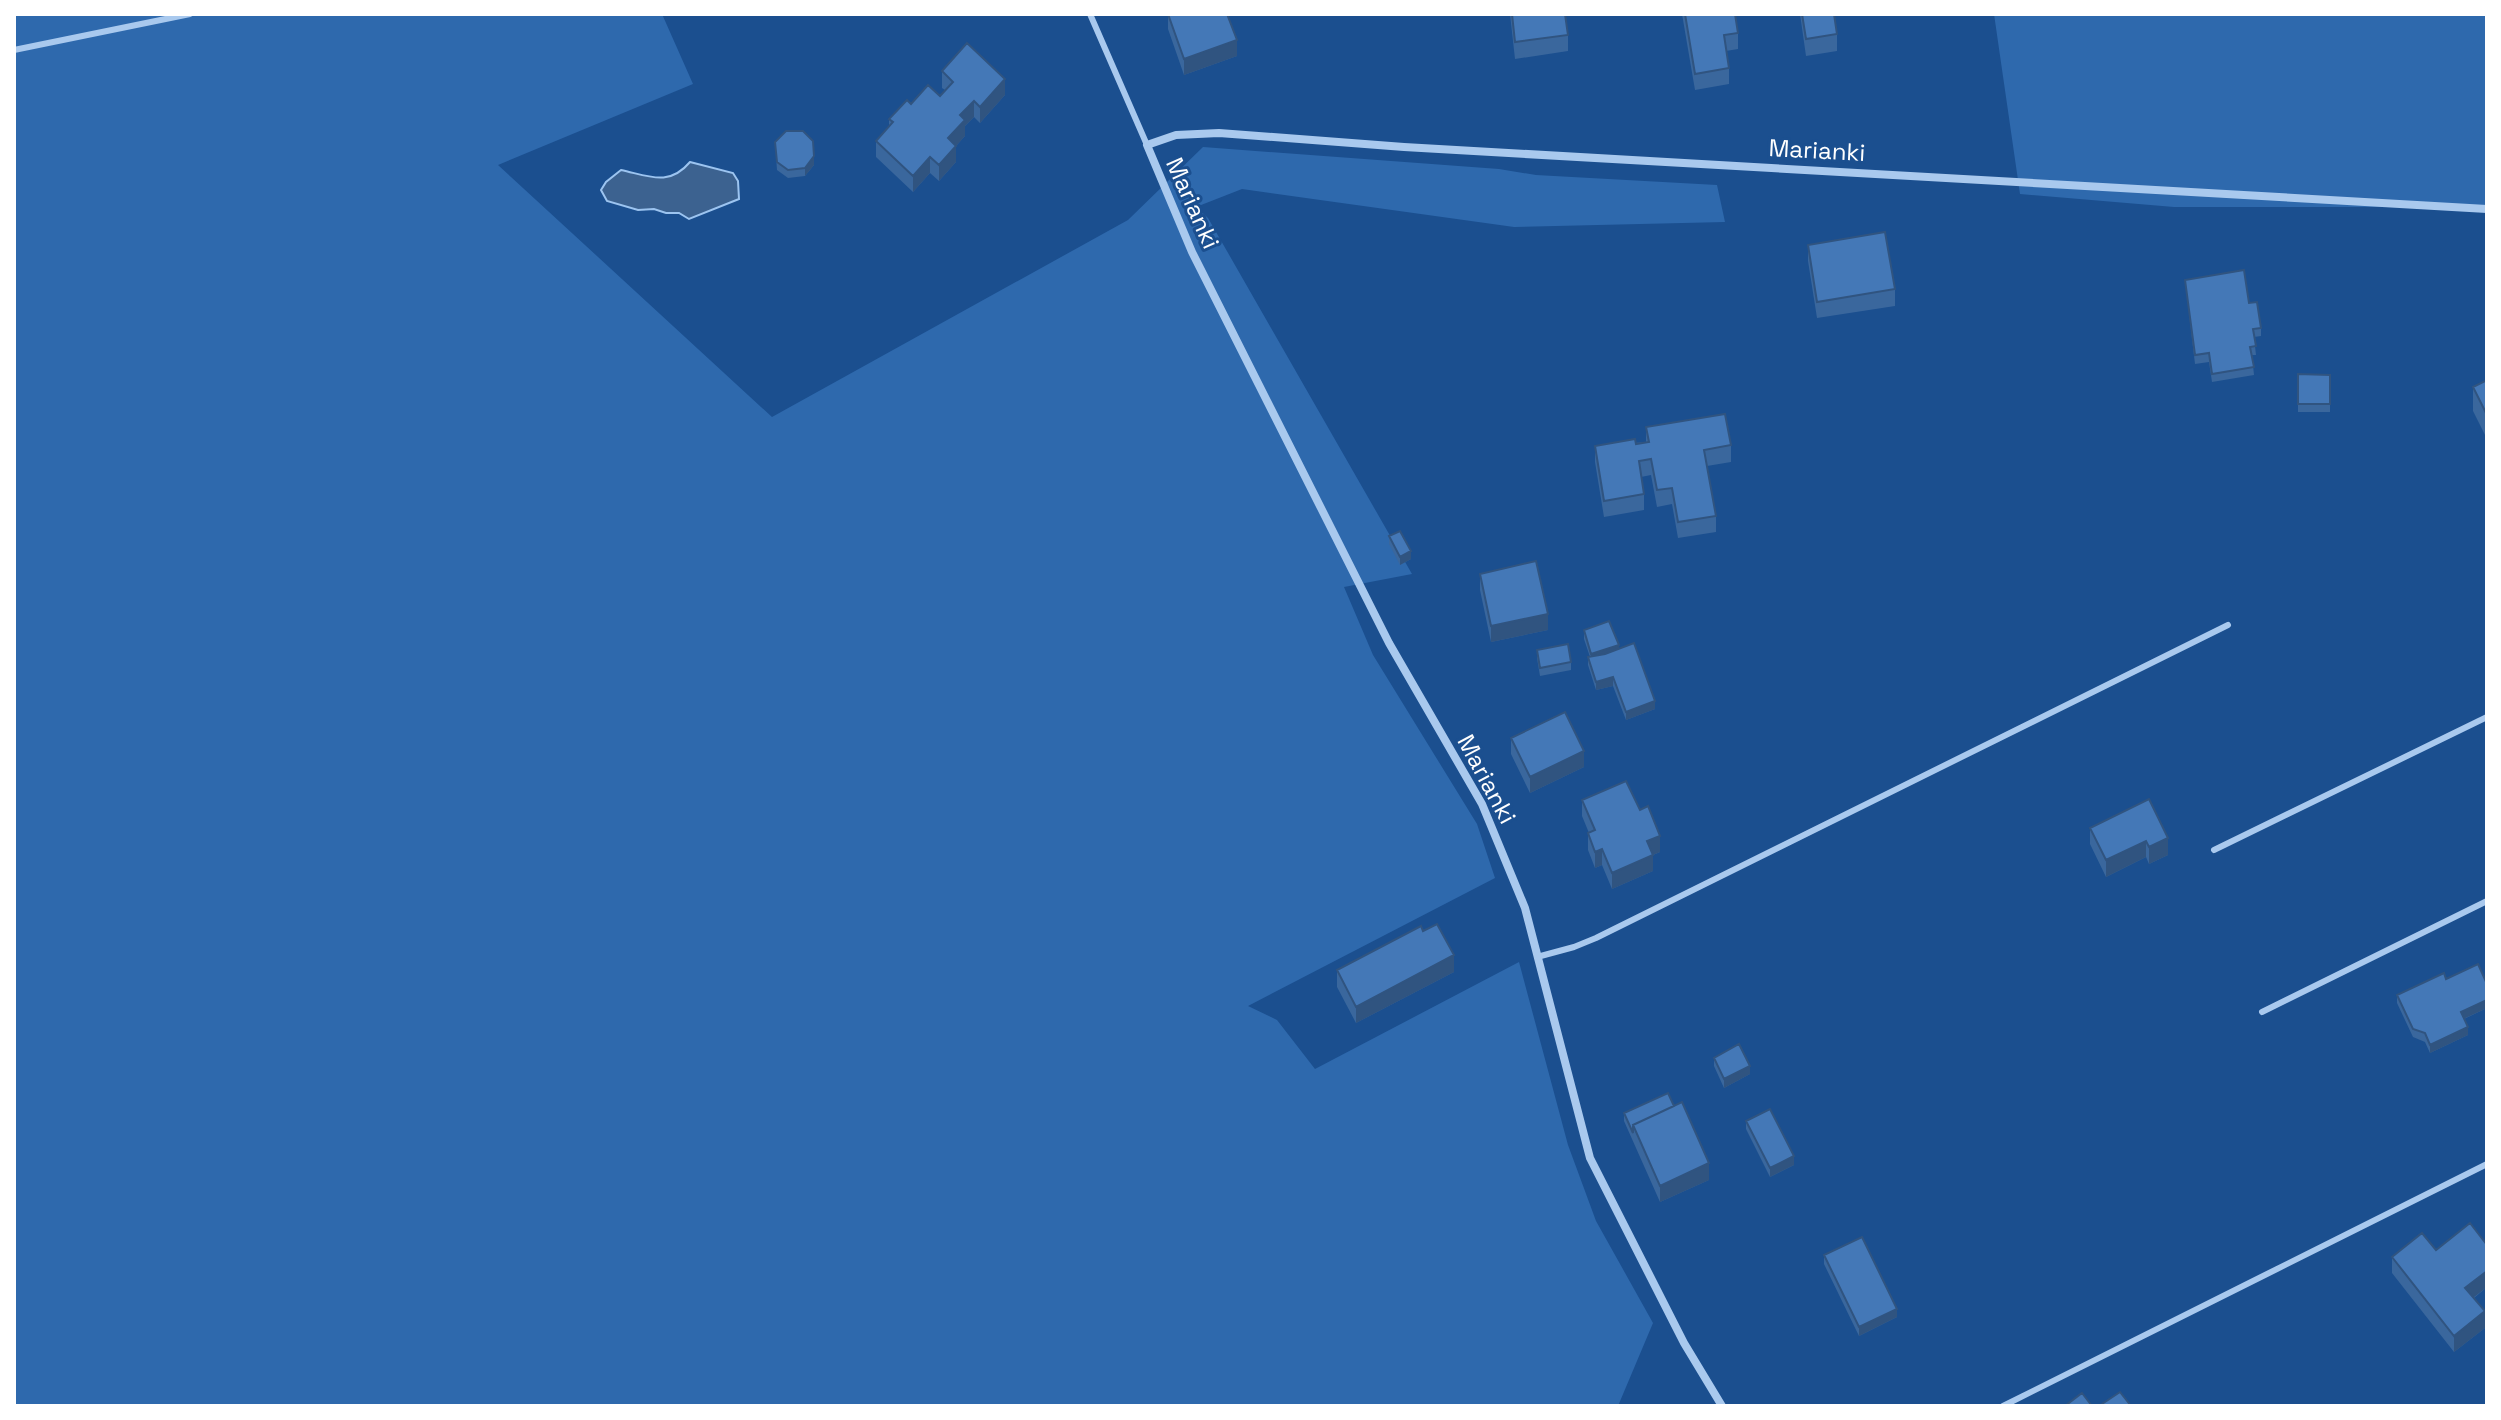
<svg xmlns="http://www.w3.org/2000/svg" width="2501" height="1420" viewBox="0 0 2501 1420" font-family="'Space Grotesk',sans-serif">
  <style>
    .green { fill: #2e69ad }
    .water { fill: #3c6290; stroke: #9cc4f0; stroke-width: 2 }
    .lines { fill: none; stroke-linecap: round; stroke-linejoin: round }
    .lane { stroke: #a9c9ee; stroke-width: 6 }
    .street { stroke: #a9c9ee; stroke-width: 8 }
    .wall { fill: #3a679d }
    .shaded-wall { fill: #305480 }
    .building { fill: #4478b7; stroke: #305480; stroke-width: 2 }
    .labels { text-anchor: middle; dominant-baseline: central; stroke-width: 6; stroke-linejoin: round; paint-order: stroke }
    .street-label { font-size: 24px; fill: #fff; stroke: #1b4f8f }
  </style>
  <rect width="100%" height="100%" fill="#1b4f8f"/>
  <!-- green -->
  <path class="green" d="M14,14H662L693,84L498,165L772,417L1128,220L1203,147L1499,169L1536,175L1717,185L1725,222L1514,227L1242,189L1196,207L1208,218L1412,574L1344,587L1373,655L1477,824L1495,878L1248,1006L1277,1020L1315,1069L1519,962L1568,1145L1596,1221L1653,1323L1618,1406H14Z
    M1994,14H2487V207H2174L2020,194Z"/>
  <!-- water -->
  <path class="water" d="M690,162L733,173L738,181L739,199L689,219L679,213H666L654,209L638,210L607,201L601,190L606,182L621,170C649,176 669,187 690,162Z"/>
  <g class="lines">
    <!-- lane -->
    <path class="lane" d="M1090,14L1147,145
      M14,50L190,14
      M2214,850L2487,717
      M1537,957L1574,947L1596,938L2228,625
      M2262,1012L2487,901
      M2003,1406L2487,1164"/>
    <!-- street -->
    <path class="street" d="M1722,1406L1684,1343L1590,1158L1525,908L1482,804L1389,643L1192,252L1147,145L1176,135L1219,133L1404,147L2487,209"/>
  </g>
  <!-- wall -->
  <path class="wall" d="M1168,14L1237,56L1184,75L1168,29Z
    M1510,14H1565L1568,35V51L1515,59Z
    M1682,14H1735L1738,33V49L1726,51L1729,68V84L1695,90Z
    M1800,14H1834L1837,34V51L1806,56Z
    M942,71L1005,95L980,123L974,117L965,126V136L956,146V162L939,181L930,173L913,192L876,157V141L889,127V119L911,104L940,96L945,90L942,88Z
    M775,142L814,165L805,176L788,178L777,170Z
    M1808,245L1895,289V306L1817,318L1808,261Z
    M2185,280L2249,303L2261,328V336L2254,337L2256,355H2252L2254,375L2212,382L2209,362L2195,364Z
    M2298,374L2330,375V412H2298Z
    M2487,380V439L2473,411V387Z
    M1646,427L1731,445V462L1707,466L1716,516V532L1678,538L1672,504L1657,507L1651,475L1641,477L1644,494V510L1604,517L1595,462V446L1646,442Z
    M1389,536L1411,559L1400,565L1389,544Z
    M1480,574L1548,630L1491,642L1480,590Z
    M1584,630L1619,649L1655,709L1626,720L1613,686L1596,690L1588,665V657H1590L1584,639Z
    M1537,650L1571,662V670L1540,676L1537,658Z
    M1511,738L1584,767L1530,793L1511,754Z
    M2149,799L2168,855L2149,864L2146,857L2106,877L2090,844V828Z
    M1582,800L1660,852L1653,855V871L1612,889L1602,865L1595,868L1588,850V833H1589L1582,816Z
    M1423,931L1454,972L1356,1023L1337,987V970Z
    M2446,979L2487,984V1008L2464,1019L2468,1035L2430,1053L2425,1042L2413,1037L2397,1003V995Z
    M1714,1058L1750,1074L1724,1088L1714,1066Z
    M1624,1113L1709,1180L1660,1202L1624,1121Z
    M1746,1121L1794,1165L1770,1177L1746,1129Z
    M2436,1250L2487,1287L2474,1298L2485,1328L2454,1352L2392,1273V1257Z
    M1824,1255L1897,1317L1859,1336L1824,1264Z"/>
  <!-- shaded-wall -->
  <path class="shaded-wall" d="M1237,40V56L1184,75V59Z
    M1005,79V95L980,123V107Z
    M974,101V117L965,126V136L948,155V138L960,115Z
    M956,146V162L939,181V165Z
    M814,156V165L805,176V168Z
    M930,157V173L913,192V176Z
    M1411,551V559L1400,565V557Z
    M1548,614V630L1491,642V626Z
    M1619,645V653L1591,662V654Z
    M1613,677V686L1596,690V682Z
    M1655,701V709L1626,720V712Z
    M1584,751V767L1530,793V777Z
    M1660,836V852L1653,855V871L1612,889V873L1647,841Z
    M2168,838V855L2149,864V847Z
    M2146,841V857L2106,877V860Z
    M1602,849V865L1595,868V852Z
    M1454,955V972L1356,1023V1007Z
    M2487,1000V1008L2461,1020V1012Z
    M2468,1027V1035L2430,1053V1045Z
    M1750,1066V1074L1724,1088V1079Z
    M1794,1156V1165L1770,1177V1168Z
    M1709,1163V1180L1660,1202V1186Z
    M2487,1271V1287L2465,1304V1288Z
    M1897,1309V1317L1859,1336V1327Z
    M2485,1311V1328L2454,1352V1336Z"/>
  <!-- building -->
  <path class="building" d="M1168,14H1227L1237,40L1184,59Z
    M1512,14H1565L1568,35L1515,42Z
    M1685,14H1735L1738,33L1724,35L1729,68L1695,74Z
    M1802,14H1834L1837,34L1806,39Z
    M967,43L1005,79L980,107L974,101L960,115L965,120L948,138L956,146L939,165L930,157L913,176L876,141L893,122L889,119L907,100L911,104L928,85L940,96L953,82L942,71Z
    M786,131H803L813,141L814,156L805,168L788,170L777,162L775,142Z
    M1885,232L1895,289L1817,302L1808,245Z
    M2244,270L2249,303L2257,302L2261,328L2253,329L2256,346L2250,347L2254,367L2212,374L2209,353L2195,355L2185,280Z
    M2298,374L2330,375V404H2298Z
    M2487,380V415L2473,387Z
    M1725,414L1731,445L1704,450L1716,516L1678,522L1672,488L1657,490L1651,459L1639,461L1644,494L1604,501L1595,446L1635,439L1636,444L1649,442L1646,427Z
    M1400,531L1411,551L1400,557L1389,536Z
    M1536,561L1548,614L1491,626L1480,574Z
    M1609,621L1619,645L1591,654L1584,630Z
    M1634,643L1655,701L1626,712L1613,677L1596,682L1588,657L1605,654Z
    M1568,644L1571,662L1540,668L1537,650Z
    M1565,712L1584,751L1530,777L1511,738Z
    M1626,781L1640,810L1648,806L1660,836L1647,841L1653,855L1612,873L1602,849L1595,852L1588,833L1595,830L1582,800Z
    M2149,799L2168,838L2149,847L2146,841L2106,860L2090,828Z
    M1437,924L1454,955L1356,1007L1337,970L1421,926L1423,931Z
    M2478,964L2487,984V1000L2461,1012L2468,1027L2430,1045L2425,1033L2413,1029L2397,995L2444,973L2446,979Z
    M1739,1044L1750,1066L1724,1079L1714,1058Z
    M1668,1093L1674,1106L1633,1125V1133L1624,1113Z
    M1682,1102L1709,1163L1660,1186L1633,1125Z
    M1770,1109L1794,1156L1770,1168L1746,1121Z
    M2470,1223L2487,1245V1271L2465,1288L2485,1311L2454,1336L2392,1257L2422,1233L2436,1250Z
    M1862,1237L1897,1309L1859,1327L1824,1255Z
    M2120,1392L2131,1406H2099Z
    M2082,1393L2092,1406H2065Z"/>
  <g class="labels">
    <!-- street labels -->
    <g class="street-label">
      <text transform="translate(1817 150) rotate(3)">Marianki</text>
      <text transform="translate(1193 203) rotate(66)">Marianki</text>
      <text transform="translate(1487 779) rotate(62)">Marianki</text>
    </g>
  </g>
  <!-- border -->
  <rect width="2501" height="1420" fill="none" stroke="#ffffff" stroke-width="32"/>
</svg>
